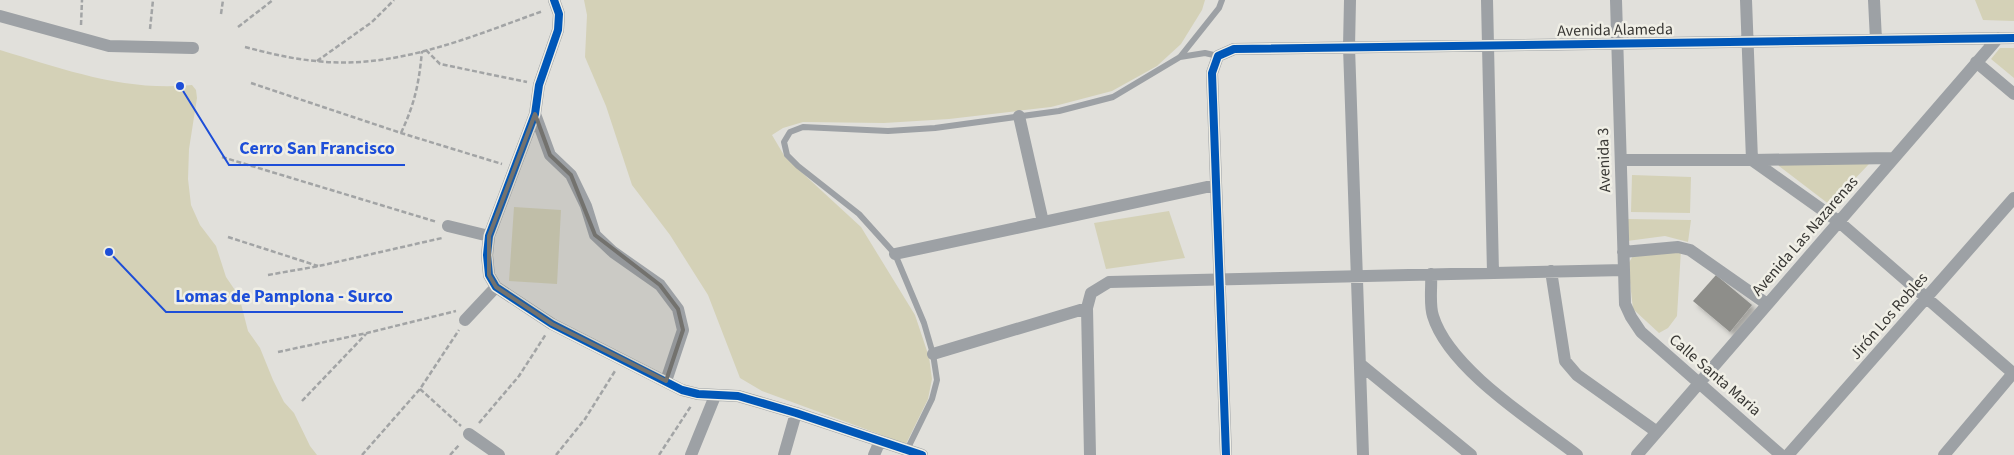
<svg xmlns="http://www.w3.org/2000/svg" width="2014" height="455" viewBox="0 0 2014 455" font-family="'Source Sans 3',sans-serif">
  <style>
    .green { fill: #d4d1b7 }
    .building { fill: #8e8e8a; filter: url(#shadow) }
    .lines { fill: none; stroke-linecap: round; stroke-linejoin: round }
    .path { stroke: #a2a4a5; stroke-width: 2.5; stroke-dasharray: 5 2.5; stroke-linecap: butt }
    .service { stroke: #9da1a5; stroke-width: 6 }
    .minor { stroke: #9da1a5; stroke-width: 12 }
    .cycleway-casing { stroke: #f0efe6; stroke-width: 11 }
    .cycleway { stroke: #0057b8; stroke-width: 8 }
    .marked { fill: #73726e; fill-opacity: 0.2; stroke: #73726e; stroke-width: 4; stroke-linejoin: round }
    .labels { text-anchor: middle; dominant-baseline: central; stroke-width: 5; stroke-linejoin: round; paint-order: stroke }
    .street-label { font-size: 16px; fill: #383734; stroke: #f0efe6 }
    .leader { fill: none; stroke: #1d4ed8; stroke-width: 2 }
    .callout-dot { fill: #1d4ed8; stroke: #f0efe6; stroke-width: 2 }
    .callout-label { font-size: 18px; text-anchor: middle; font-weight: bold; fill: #1d4ed8; stroke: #f0efe6; stroke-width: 5; stroke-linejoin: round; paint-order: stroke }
  </style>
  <defs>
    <filter id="shadow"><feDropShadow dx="4.5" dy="4.5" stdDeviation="2.5" flood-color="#0004"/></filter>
  </defs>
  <rect width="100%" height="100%" fill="#e1e0db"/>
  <!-- green -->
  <path class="green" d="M584,0H1205L1202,10L1181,44L1157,66L1112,91L1051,107L949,119L884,123L803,122L783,128L772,135L785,157L861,227L915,315L929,357L932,379L928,399L906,444L762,391L740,378L708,295L670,235L632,185L606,106L585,57L587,15Z
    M1975,0H2014V21L1983,20Z
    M2000,48H2014V78L1991,59Z
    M0,50C63,69 125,92 192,85L196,90L197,98L189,149L188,179L191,205L200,225L216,246L226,277L239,296L248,331L260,348L273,380L284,402L294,413L310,446L317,455H0Z
    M1770,159L1869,164L1830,205Z
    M1632,175L1691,177L1690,213L1631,212Z
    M514,207L561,210L557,284L509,281Z
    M1169,211L1185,258L1106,269L1094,223Z
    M1627,219L1691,220L1688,242L1665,236L1627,241Z
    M1681,250L1677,316L1668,328L1659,333L1633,309L1628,264L1633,256Z"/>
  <!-- building -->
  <path class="building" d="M1716,275L1752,305L1730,332L1693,301Z"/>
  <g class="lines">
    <!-- path -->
    <path class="path" d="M221,14L223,0
      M81,25L82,0
      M238,27L273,0
      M150,29L153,0
      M245,47C268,53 292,59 316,61C395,70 470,37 543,11
      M426,50L440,64L527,82
      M317,61L372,22L394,0
      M251,83L401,133L502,164
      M401,133C415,103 419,83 422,51
      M222,157L437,222
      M228,237L318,266
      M268,275L319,266L442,238
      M278,352L367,333L456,311
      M420,389L461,426
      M302,401L366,334
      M479,423L519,376L546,334
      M362,455L420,389L459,330
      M450,455L460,444
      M556,455L585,419L615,371
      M659,455L691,406"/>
    <!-- service -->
    <path class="service" d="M1180,57L1205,53L1218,56
      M907,450L932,399L937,380L933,354L924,323L895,254L859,214L798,166L787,155L784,142L790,132L803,127L888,131L935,128L1059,111L1113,97L1180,57L1219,8L1222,0"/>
    <!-- minor -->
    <path class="minor" d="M554,0L559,14L558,30L539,85L535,114L489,236L487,255L489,275L496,287L552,324L682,390L698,394L738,396L796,413L922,455
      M1350,0L1349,47L1363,455
      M1487,0L1493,273
      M1616,0L1625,304L1631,317L1641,332L1781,455
      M1746,0L1752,160L1893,158
      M1874,0L1876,40
      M0,16L109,46L193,48
      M1976,62L2014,94
      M535,114L550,155L571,175L586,206L595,235L613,252L660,285L678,309L683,330L666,381
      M1019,116L1043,222
      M1621,160H1752L1838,221L2014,374
      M448,226L489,236
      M1623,252L1678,247L1690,250L1767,304
      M895,254L1216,185
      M1551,271L1565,361L1577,375L1657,432
      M1431,274C1432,287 1429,304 1433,316C1449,369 1534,422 1577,455
      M465,320L496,287
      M933,354L1087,308
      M1360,364L1471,455
      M469,434L499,455
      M691,455L715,396
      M784,455L796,413
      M874,455L880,441
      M1090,455L1087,308L1091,293L1109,282L1624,270
      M1226,455L1212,73L1218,56L1234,49L2014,38
      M1637,455L1998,38
      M1788,455L2014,198
      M1944,455L2014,372"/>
    <!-- cycleway casing -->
    <g class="cycleway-casing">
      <path id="cycleway" d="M554,0L559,14L558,30L539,85L535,114L489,236L487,255L489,275L496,287L552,324L682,390L698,394L738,396L796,413L922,455
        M1226,455L1212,73L1218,56L1234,49L2014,38"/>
    </g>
    <!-- cycleway -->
    <use href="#cycleway" class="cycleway"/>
  </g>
  <!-- marked area -->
  <path class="marked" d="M535,114L550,155L571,175L595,235L660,285L678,309L683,330L666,381L552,324L496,287L489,275V236Z"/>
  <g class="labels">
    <!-- street labels -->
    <g class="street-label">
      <text transform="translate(1615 30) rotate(-1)">Avenida Alameda</text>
      <text transform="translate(1604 160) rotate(-92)">Avenida 3</text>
      <text transform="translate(1805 236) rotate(-49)">Avenida Las Nazarenas</text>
      <text transform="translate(1889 316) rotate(-49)">Jirón Los Robles</text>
      <text transform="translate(1715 375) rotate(41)">Calle Santa Maria</text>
    </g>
  </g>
  <!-- callouts -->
  <path class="leader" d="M180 86L229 165H405M109 252L166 312H403"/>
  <g class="callout-dot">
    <circle cx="180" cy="86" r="5"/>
    <circle cx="109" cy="252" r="5"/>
  </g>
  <g class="callout-label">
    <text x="317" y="154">Cerro San Francisco</text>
    <text x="284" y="302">Lomas de Pamplona - Surco</text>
  </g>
</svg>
